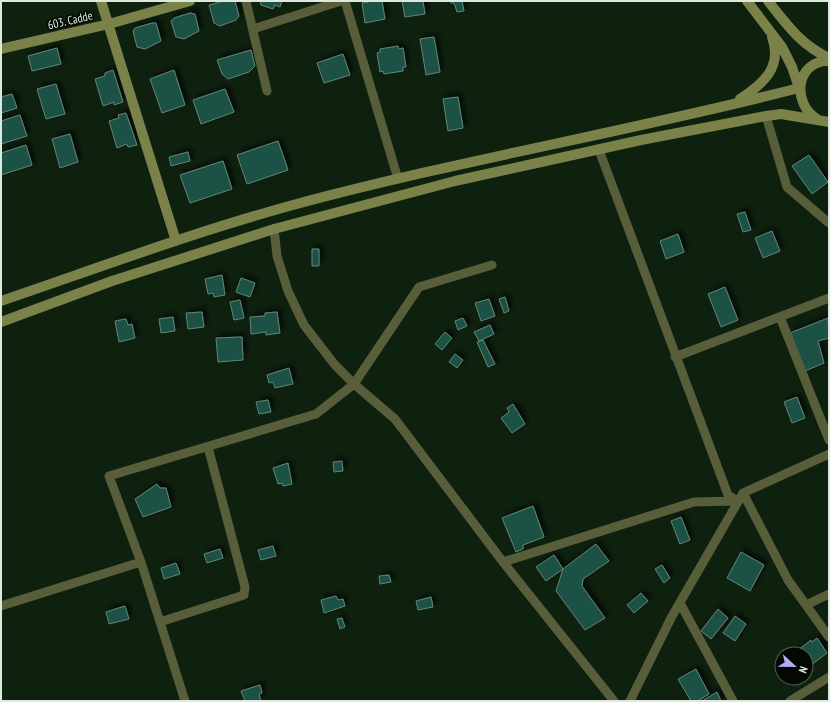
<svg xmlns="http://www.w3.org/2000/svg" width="830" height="702" viewBox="0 0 830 702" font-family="'PT Sans Narrow',sans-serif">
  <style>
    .building { fill: #1f5144; stroke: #628479; filter: url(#shadow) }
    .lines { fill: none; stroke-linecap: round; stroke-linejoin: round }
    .street { stroke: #585d3a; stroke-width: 9 }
    .secondary { stroke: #7a8249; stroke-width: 10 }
    .labels { text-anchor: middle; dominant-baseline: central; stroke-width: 3.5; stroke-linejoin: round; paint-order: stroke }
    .street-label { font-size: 12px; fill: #dde9dc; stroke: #030803 }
  </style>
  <defs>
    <filter id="shadow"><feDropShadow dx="3.5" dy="-3.5" stdDeviation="2" flood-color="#0009"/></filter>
  </defs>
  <rect width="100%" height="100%" fill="#0e200e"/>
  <!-- building -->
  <path class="building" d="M224,1H235L239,16L236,20L220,26L214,23L209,5Z
    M260,1H282L280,7L275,5L273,9L261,5Z
    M373,1H382L385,19L365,23L362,3Z
    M402,1H423L425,14L405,17Z
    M451,1H462L464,11L457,12L454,3H451Z
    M190,13L195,14L199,31L184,39L176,37L171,21L174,18Z
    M152,23H156L161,41L145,49L137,47L133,31L135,28Z
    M434,37L440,72L426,75L420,39Z
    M398,46L399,49L403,48L406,67H403V71L384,74L383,71L380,72L377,53L380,52V49Z
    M57,48L61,64L32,71L28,56Z
    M251,50L255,66L249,72L228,79L222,74L217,60Z
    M343,54L350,75L324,83L317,63Z
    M113,70L123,102L114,105V102L103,106L95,79L105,76V73Z
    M174,70L185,105L162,113L150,79Z
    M56,84L65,114L46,119L37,89Z
    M225,89L234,112L201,124L193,100Z
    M12,94L17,108L1,113V97Z
    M458,97L463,128L448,131L443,99Z
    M126,113L137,145L128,147L127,144L117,148L109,121L119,118L118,115Z
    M20,115L27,136L1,144V121Z
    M70,134L78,162L60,168L52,139Z
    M278,141L288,170L247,184L237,155Z
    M26,145L32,165L1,175V153Z
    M188,152L190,161L171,166L169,157Z
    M809,155L828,182L812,194L792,166Z
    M223,161L232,189L190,203L180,175Z
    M745,212L751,230L743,232L737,214Z
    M772,231L780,251L763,258L755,238Z
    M678,234L684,252L666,259L660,241Z
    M312,249H319V266H312Z
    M222,275L225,295L214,297L213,293L208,294L205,279Z
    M241,278L255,283L250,297L236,292Z
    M725,287L738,320L721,327L708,294Z
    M505,297L509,311L504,313L499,299Z
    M489,299L495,316L481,321L475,303Z
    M240,300L244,318L234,320L230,302Z
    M202,312L204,327L188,329L186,313Z
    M277,312L280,333L266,335V332L251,334L250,317L265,316V313Z
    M173,317L175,331L161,333L159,319Z
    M463,318L467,326L458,330L455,321Z
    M828,318L829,338L818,341L824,363L805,371L790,333Z
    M126,319L128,325L132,324L135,338L119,342L115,321Z
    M490,325L494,334L479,341L474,332Z
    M445,332L452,338L442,350L435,344Z
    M242,337L243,360L218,362L216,338Z
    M483,340L495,364L488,367L477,342Z
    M455,354L463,360L457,368L449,362Z
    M289,368L293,384L275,388L273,382L269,383L267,375Z
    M797,397L805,418L792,423L784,402Z
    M268,400L271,412L259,414L256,402Z
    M513,404L525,424L512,433L501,418L509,412L507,408Z
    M342,461L343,471L334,472L333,462Z
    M288,463L292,484L283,486L282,483L278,484L273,468Z
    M157,484L160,488H166L171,507L143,517L135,499Z
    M533,506L544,537L523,545V549L516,552L502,518Z
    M681,517L690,540L680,544L671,521Z
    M596,544L609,561L583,579L582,586L605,618L585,630L556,591L563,569Z
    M273,546L276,556L261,560L258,550Z
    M220,549L223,558L207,563L204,554Z
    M741,552L764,565L750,591L727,578Z
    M554,555L563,569L546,581L536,567Z
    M176,563L180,574L164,579L161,568Z
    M662,565L670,578L664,583L655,569Z
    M389,575L391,582L380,584L379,576Z
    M641,593L648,601L634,613L627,605Z
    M336,596L338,600L343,599L345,606L324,613L321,600Z
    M431,597L433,607L418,610L416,601Z
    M125,606L129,619L109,624L106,612Z
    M718,609L728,618L711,639L701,631Z
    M735,616L746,624L735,641L723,633Z
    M342,618L345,627L340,629L337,619Z
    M817,638L827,653L806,669V654H793L811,640L812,642Z
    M696,669L709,694L698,701H691L678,679Z
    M260,685L262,693L259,694L261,701H245L241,691Z
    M717,692L721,701H702Z"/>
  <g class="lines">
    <!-- street -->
    <path class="street" d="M246,1L267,91
      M345,1L398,179
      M253,29L341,1
      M766,116L787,187L829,223
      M599,150L728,495L738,501
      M274,229L277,256L288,291L304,325L335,365L354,384L395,419L503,562L614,701
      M780,317L829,440
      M675,357L829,298
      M743,493L788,580L829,637
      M503,562L694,502L737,501
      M680,603L733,701
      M806,605L829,594
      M1,606L141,562
      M160,622L244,595L245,587L208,447
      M185,701L141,562L109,476L316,414L354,384L419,287L492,265
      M630,701L671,618L743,493L829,454
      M790,701L829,677"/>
    <!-- secondary -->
    <path class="secondary" d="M101,1L176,241
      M768,1C787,25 801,45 829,58
      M1,49L109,24L190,1
      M740,99C763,84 783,67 772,37
      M817,119C791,103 796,60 829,61
      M1,301C98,268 194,232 293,205C460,160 632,131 799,88L792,67L782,47L747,1
      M1,322L112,281L274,229L455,181L641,140L766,116L781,114L829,122"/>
  </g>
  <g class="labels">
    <!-- street labels -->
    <g class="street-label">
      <text transform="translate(70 20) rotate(-13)">603. Cadde</text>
    </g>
  </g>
  <!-- border -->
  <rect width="830" height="702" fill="none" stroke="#dde9dc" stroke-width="4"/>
  <!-- north arrow -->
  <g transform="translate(794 666) rotate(112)"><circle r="19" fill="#030803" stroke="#5a625a"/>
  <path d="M0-3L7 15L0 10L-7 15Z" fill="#b7abf8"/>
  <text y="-6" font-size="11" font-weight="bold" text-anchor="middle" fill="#dde9dc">N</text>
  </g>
</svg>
